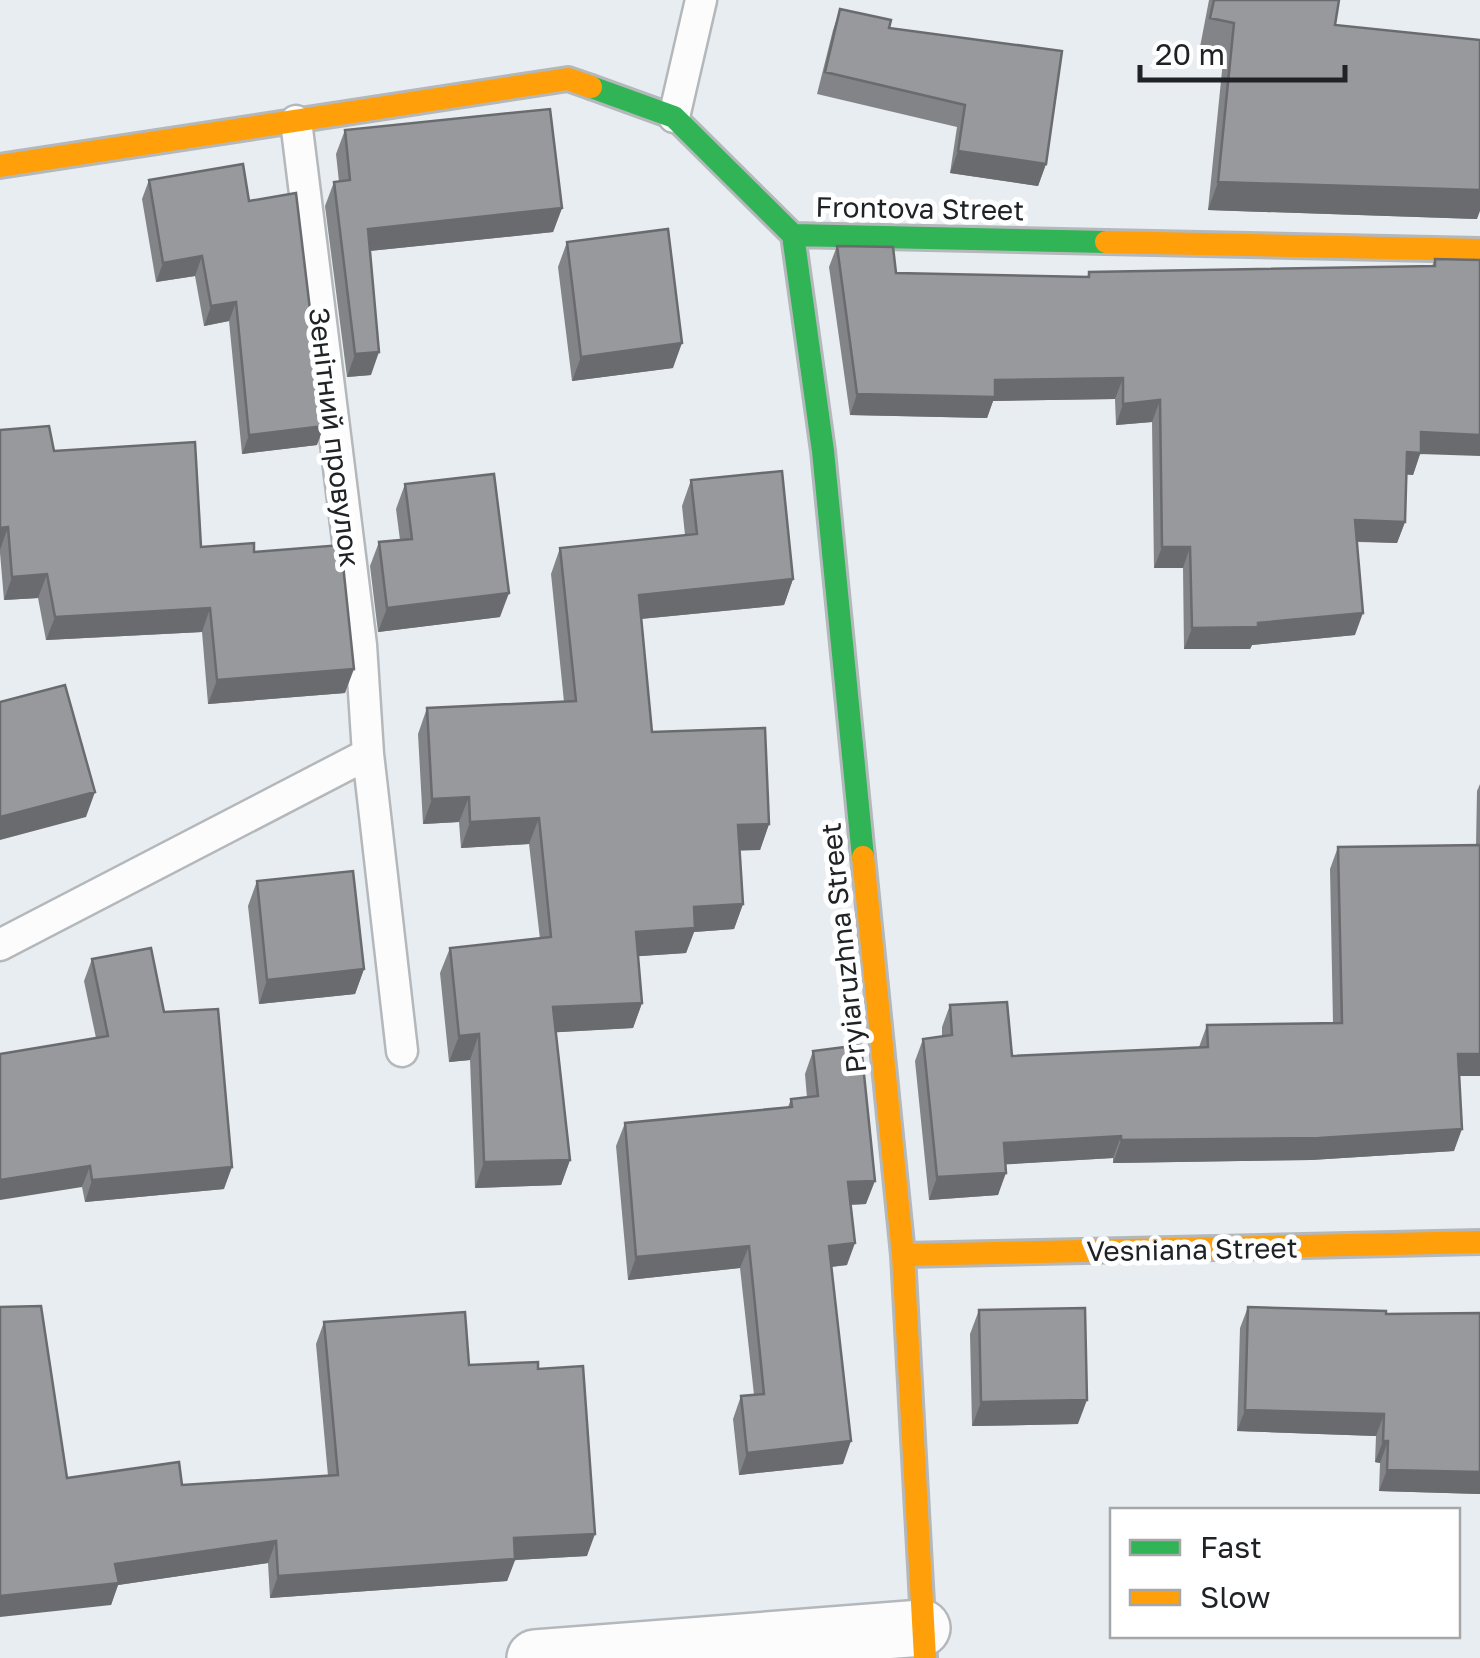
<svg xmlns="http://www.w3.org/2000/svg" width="1480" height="1658" viewBox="0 0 1480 1658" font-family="'Golos Text',sans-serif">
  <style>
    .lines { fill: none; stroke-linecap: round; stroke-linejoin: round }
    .lane-casing { stroke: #b4b8bb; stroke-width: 35 }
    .street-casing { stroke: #b4b8bb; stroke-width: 60 }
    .fast-casing { stroke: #b4b8bb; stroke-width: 28 }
    .slow-casing { stroke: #b4b8bb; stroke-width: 28 }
    .lane { stroke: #fcfcfd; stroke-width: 30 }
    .street { stroke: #fcfcfd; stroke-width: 55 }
    .fast { stroke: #30b455; stroke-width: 22 }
    .slow { stroke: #ff9f0a; stroke-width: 22 }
    .wall { fill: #838487 }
    .shaded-wall { fill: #6a6b6e }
    .building { fill: #98999d; stroke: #6a6b6e; stroke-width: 2.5 }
    .labels { text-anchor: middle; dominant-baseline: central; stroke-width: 10; stroke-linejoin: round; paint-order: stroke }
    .street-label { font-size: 28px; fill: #202326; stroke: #fff }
  </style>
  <rect width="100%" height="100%" fill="#e8edf1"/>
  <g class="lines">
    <!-- lane casing -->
    <g class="lane-casing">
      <path id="lane" d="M674,117L701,0
        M296,121L361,645L368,754L402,1051
        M0,945L368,754"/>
    </g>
    <!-- street casing -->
    <g class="street-casing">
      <path id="street" d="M535,1658L922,1628"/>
    </g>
    <!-- fast casing -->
    <g class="fast-casing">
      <path id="fast" d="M591,87L674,117L793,235L1106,242
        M793,235L823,451L863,857"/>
    </g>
    <!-- slow casing -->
    <g class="slow-casing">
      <path id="slow" d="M0,166L568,79L591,87
        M1106,242L1480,250
        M863,857L903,1255L925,1658
        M903,1255L1480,1242"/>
    </g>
    <!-- lane -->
    <use href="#lane" class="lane"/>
    <!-- street -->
    <use href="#street" class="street"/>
    <!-- fast -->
    <use href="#fast" class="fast"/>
    <!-- slow -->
    <use href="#slow" class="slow"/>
  </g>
  <!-- wall -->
  <path class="wall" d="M1209,0H1339L1335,25L1477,219L1208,210L1224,51L1200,47Z
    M840,9L889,28L1046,164L1038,186L950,173L957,127L817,94L833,30Z
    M345,130L562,208L553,232L370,251L371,375L347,377L325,206L334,182H339L336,154Z
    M149,180L249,201L317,445L242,454L229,321L204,326L195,276L156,282L142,199Z
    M567,242L673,368L572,381L558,267Z
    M837,246L896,273L1087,277L1089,272L1432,266L1435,259L1420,454L1413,475L1406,474L1405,522L1397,543L1357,542L1355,635L1252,645L1250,649H1184L1183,568H1154L1152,422L1116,425L1115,399L993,401L987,418L850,415L829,267Z
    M0,430L54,451L201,547L254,552L345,693L208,704L202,632L46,640L38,598L4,600L0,553Z
    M691,480L793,579L784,605L641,619L652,732L769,824L760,850H740L743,904L734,929L694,932L686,953L638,956L642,1003L633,1028L556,1032L570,1160L561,1185L475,1188L470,1060L449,1062L440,973L450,948L540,939L529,844L461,848L459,822L423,824L418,734L427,708L564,702L551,574L560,548L685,535L682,506Z
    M405,484L500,617L378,632L370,566L379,542L400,540L396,509Z
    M1480,784V1076H1459L1454,1151L1311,1160L1113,1163V1158L1006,1164L998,1195L929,1200L915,1061L923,1039L942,1036V1027L950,1005L1012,1056L1199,1047L1207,1025L1333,1023L1330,869L1338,847L1476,846L1477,791Z
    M257,881L364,969L355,994L259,1004L248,906Z
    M92,959L164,1012L224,1189L85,1202L82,1187L96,1038L84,981Z
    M813,1051L866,1204L850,1205L847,1265L831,1267L843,1464L739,1475L733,1419L741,1396L754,1395L740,1268L628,1280L616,1146L625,1123L788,1107L791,1099L807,1098L805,1074Z
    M1248,1307L1386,1314L1480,1313V1494L1379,1491L1380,1463L1375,1462L1376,1436L1237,1431L1240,1328Z
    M979,1310L1078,1424L972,1426L970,1334Z
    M324,1322L469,1365L538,1369L587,1556L515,1560L507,1581L270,1598L268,1563L118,1585L111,1605L67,1478L182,1485L328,1476L316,1344Z"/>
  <!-- shaded-wall -->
  <path class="shaded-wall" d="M958,151L1046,164L1038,186L950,173Z
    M1218,182L1480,190V211L1477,219L1208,210Z
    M562,208L553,232L359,252L368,229Z
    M202,256L195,276L156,282L163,263Z
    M236,302L229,321L204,326L211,306Z
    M682,343L673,368L572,381L581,357Z
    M379,352L371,375L347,377L355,354Z
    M1123,378L1115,399L993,401L987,418L850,415L857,394L995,380Z
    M1160,400L1152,422L1116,425L1123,404Z
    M324,426L317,445L242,454L249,435Z
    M1421,432L1480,435V456L1420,454L1413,475L1399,474L1407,452Z
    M1355,520L1405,522L1397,543L1347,541Z
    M8,527L0,550V528Z
    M1162,547H1190L1183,568H1154Z
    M47,574L38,598L4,600L12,577Z
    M793,579L784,605L629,620L639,595Z
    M509,593L500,617L378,632L387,608Z
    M210,608L202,632L46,640L55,617Z
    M1363,613L1355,635L1252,645L1250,649H1184L1192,628Z
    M354,669L345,693L208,704L217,680Z
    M95,792L86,817L0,840V817Z
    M469,797L459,822L423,824L432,799Z
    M539,818L529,844L461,848L470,822Z
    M769,824L760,850L729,851L738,825Z
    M743,904L734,929L694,932L686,953L627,957L636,932L694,907Z
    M364,969L355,994L259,1004L267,980Z
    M642,1003L633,1028L544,1033L553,1007Z
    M479,1034L470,1060L449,1062L459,1036Z
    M1458,1054H1480V1076H1450Z
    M1462,1129L1454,1151L1311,1160L1113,1163L1121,1140Z
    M1121,1136L1113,1158L996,1165L1004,1143Z
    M570,1160L561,1185L475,1188L484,1162Z
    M90,1166L82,1187L0,1200V1180Z
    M232,1167L224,1189L85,1202L92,1180Z
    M1006,1173L998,1195L929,1200L937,1177Z
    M875,1181L866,1204L840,1205L848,1182Z
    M855,1243L847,1265L820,1268L829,1246Z
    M749,1246L740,1268L628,1280L636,1257Z
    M1087,1400L1078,1424L972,1426L981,1402Z
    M1245,1410L1384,1414L1376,1436L1237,1431Z
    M851,1441L843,1464L739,1475L747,1453Z
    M1383,1441H1388L1380,1463L1375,1462Z
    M1387,1470L1480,1472V1494L1379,1491Z
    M595,1534L587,1556L515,1560L507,1581L270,1598L278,1576L514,1538Z
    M276,1541L268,1563L118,1585L111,1605L0,1617V1596L115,1564Z"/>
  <!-- building -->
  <path class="building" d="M1214,0H1339L1335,25L1480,40V190L1218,182L1234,23L1210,18Z
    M840,9L891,20L889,28L1062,51L1046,164L958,151L965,105L825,72Z
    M550,109L562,208L368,229L379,352L355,354L334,182L350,180L345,130Z
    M243,164L249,201L296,193L324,426L249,435L236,302L211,306L202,256L163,263L149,180Z
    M668,229L682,343L581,357L567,242Z
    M837,246L893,247L896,273L1089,277V272L1435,266V259L1480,260V435L1421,432V453L1407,452L1405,522L1355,520L1363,613L1258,623V627L1192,628L1190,547H1162L1160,400L1123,404V378L995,380V397L857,394Z
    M49,426L54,451L195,442L201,547L254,543V552L341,545L354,669L217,680L210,608L55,617L47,574L12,577L8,527L0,528V430Z
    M782,471L793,579L639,595L652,732L765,728L769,824L738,825L743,904L694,907L695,928L636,932L642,1003L553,1007L570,1160L484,1162L479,1034L459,1036L450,948L551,937L539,818L470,822L469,797L432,799L427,708L576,701L560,548L697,534L691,480Z
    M494,474L509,593L387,608L379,542L412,539L405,484Z
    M65,685L95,792L0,817V702Z
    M1480,845V1054H1458L1462,1129L1319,1138L1121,1140V1136L1004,1143L1006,1173L937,1177L923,1039L952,1035L950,1005L1007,1002L1012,1056L1208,1047L1207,1025L1342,1023L1338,847Z
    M353,871L364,969L267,980L257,881Z
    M151,948L164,1012L218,1009L232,1167L92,1180L90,1166L0,1180V1054L108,1036L92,959Z
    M861,1045L875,1181L848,1182L855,1243L829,1246L851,1441L747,1453L741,1396L764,1394L749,1246L636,1257L625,1123L792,1107L791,1099L818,1096L813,1051Z
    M41,1306L67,1478L179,1462L182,1485L338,1475L324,1322L465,1312L469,1365L538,1362V1369L583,1366L595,1534L514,1538L515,1559L278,1576L276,1541L115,1564L119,1583L0,1596V1307Z
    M1248,1307L1386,1311V1314L1480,1313V1472L1387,1470L1388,1441H1383L1384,1414L1245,1410Z
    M1085,1308L1087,1400L981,1402L979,1310Z"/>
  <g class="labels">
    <!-- street labels -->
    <g class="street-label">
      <text transform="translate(920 208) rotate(1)">Frontova Street</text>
      <text transform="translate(335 437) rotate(83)">Зенітний провулок</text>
      <text transform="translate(843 948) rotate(-96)">Pryiaruzhna Street</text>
      <text transform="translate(1192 1249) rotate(-1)">Vesniana Street</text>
    </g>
  </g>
  <!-- legend -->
  <rect x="1110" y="1508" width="350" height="130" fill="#ffffff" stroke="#a6a7a8" stroke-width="2.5"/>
  <rect x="1130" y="1540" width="50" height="15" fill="#30b455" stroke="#a6a7a8" stroke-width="2.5"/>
  <text x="1200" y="1558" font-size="30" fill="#202326">Fast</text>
  <rect x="1130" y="1590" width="50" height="15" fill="#ff9f0a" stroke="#a6a7a8" stroke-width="2.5"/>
  <text x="1200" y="1608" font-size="30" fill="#202326">Slow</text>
  <!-- scale -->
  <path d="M1140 65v15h205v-15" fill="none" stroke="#202326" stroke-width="5"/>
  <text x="1155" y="65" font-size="30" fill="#202326" stroke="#ffffff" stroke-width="8" paint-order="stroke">20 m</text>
</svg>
